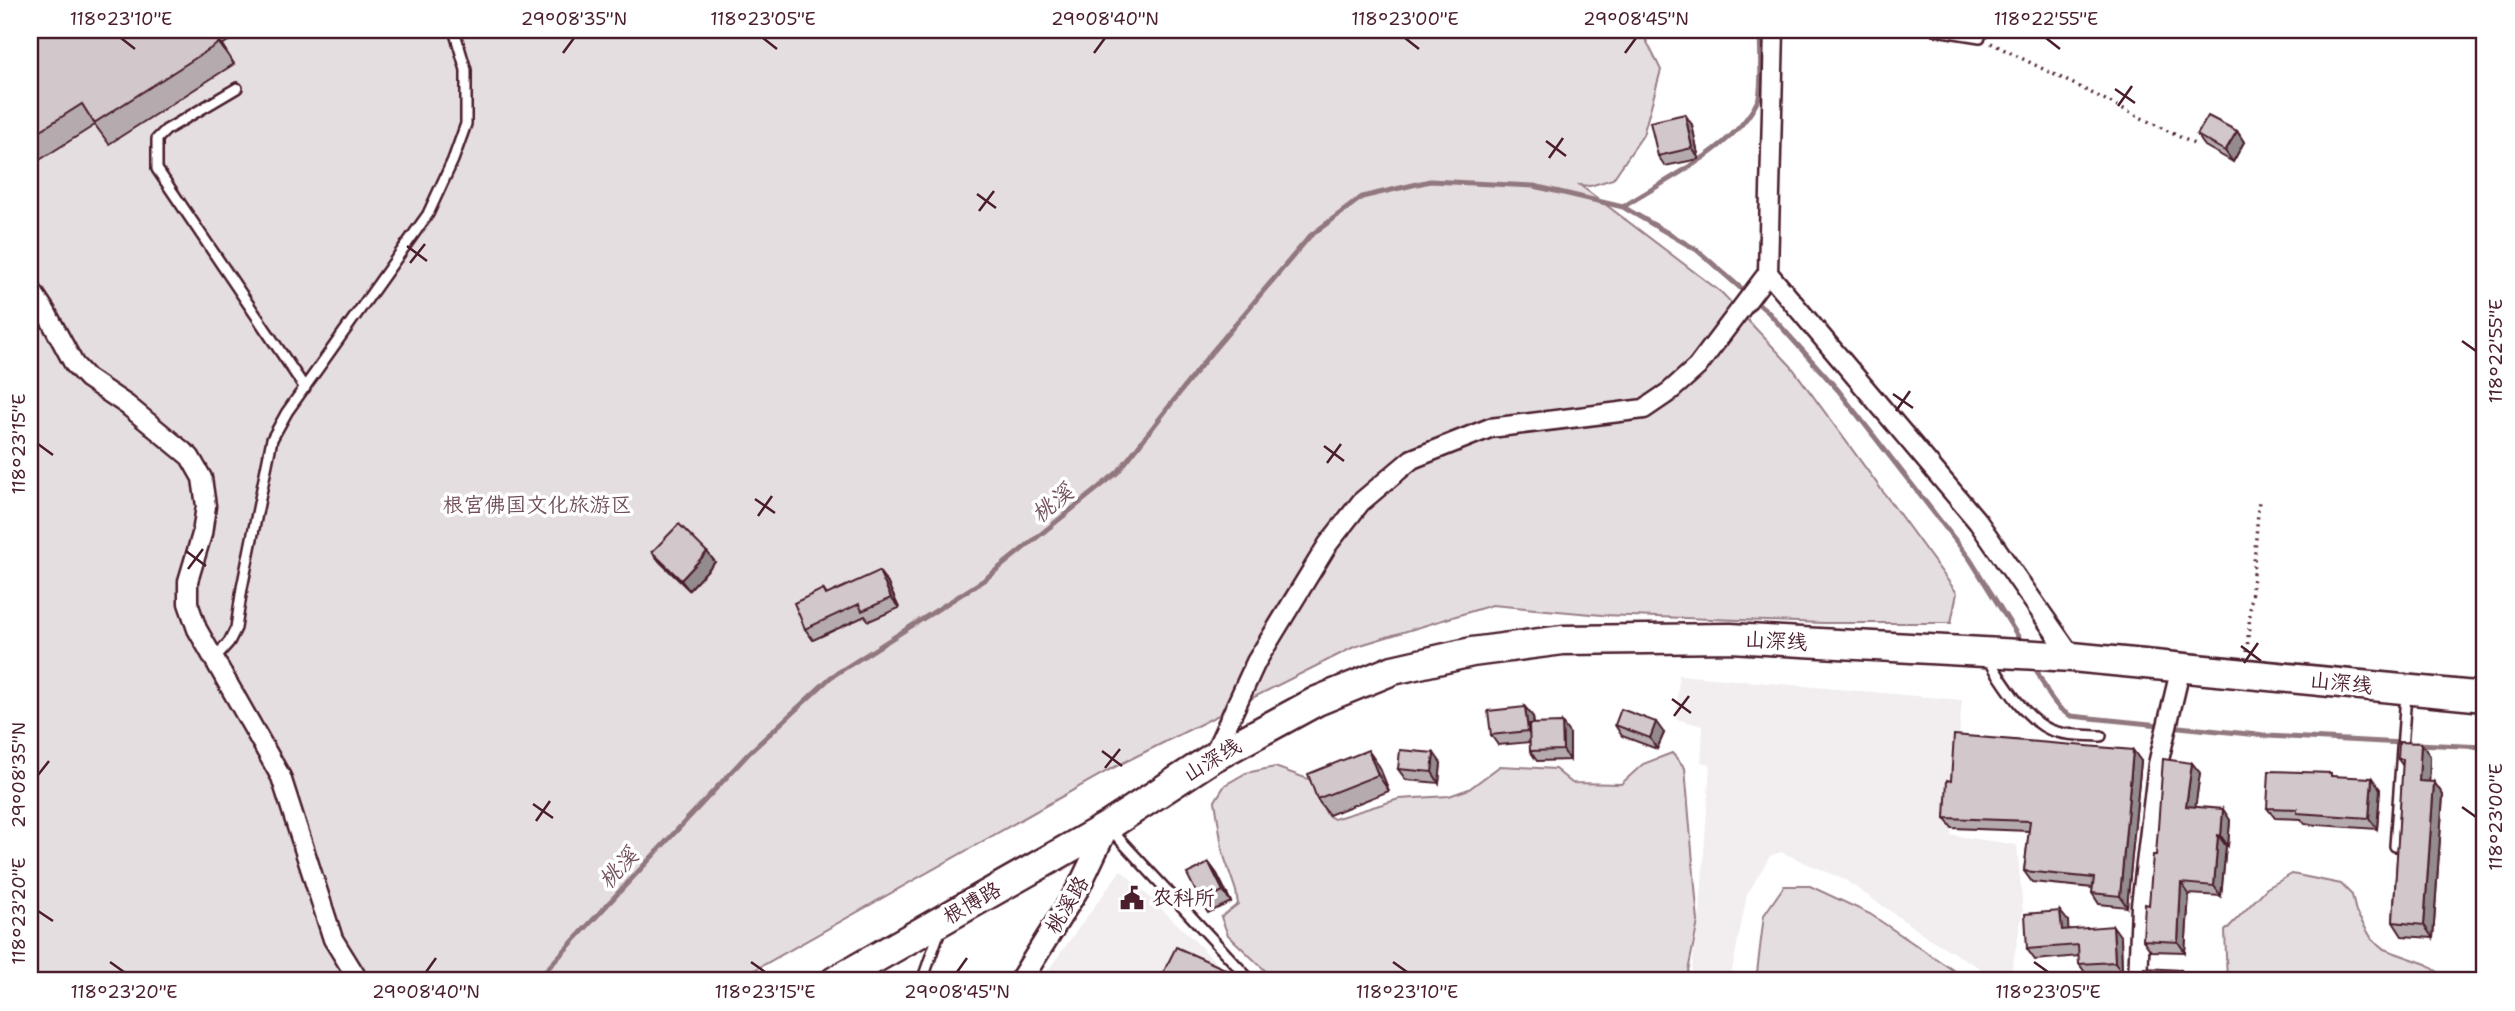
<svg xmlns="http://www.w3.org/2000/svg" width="2515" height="1011" viewBox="0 0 2515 1011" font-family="'Shantell Sans','LXGW WenKai TC',sans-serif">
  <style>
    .built { fill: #f2eeef }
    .green { fill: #e5dee0; stroke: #987e86; stroke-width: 2 }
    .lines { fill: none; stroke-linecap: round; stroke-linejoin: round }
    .stream { stroke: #91787e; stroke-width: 5 }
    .service-casing { stroke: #4a1f2b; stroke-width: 14 }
    .minor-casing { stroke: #4a1f2b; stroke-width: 23 }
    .tertiary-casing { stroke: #4a1f2b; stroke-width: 26 }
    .trunk-casing { stroke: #4a1f2b; stroke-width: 33 }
    .path { stroke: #4a1f2b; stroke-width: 3.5; stroke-dasharray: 2 5; stroke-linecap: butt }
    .service { stroke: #fff; stroke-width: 9 }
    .minor { stroke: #fff; stroke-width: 18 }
    .tertiary { stroke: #fff; stroke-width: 21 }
    .trunk { stroke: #fff; stroke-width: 28 }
    .wall { fill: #b5abaf; stroke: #4a1f2b; stroke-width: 2 }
    .shaded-wall { fill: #938b8e; stroke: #4a1f2b; stroke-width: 2 }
    .building { fill: #d2c7cb; stroke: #4a1f2b; stroke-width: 2 }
    .ticks { fill: none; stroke: #4a1f2b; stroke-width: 2.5 }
    .labels { text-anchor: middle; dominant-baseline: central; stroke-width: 7; stroke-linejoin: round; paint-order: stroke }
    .park-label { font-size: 21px; fill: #714f58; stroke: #fff }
    .street-label { font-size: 21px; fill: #4a1f2b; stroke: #fff }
    .poi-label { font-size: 21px; fill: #4a1f2b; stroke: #fff; text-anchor: start }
    .water-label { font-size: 23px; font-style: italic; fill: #74535c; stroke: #fff }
    .neatline { fill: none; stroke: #4a1f2b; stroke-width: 2.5 }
    .ticks-label { font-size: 18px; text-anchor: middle; fill: #4a1f2b }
  </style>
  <rect width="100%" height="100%" fill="#fff"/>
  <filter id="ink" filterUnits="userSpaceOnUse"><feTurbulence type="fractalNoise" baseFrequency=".0143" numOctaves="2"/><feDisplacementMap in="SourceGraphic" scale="14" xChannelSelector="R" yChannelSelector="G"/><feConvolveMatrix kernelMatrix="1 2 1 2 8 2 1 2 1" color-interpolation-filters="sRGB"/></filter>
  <g filter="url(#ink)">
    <!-- built -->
    <path class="built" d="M1679,675L1962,700L1951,835L2017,845L2023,911L2010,978L2002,981L1932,940L1845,880L1781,852L1770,856L1747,895L1730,981H1690L1700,913L1710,764L1701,762L1703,726L1676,719Z
      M1121,870L1193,939L1235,981H1040Z"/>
    <!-- green -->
    <path class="green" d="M30,30H1641L1661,70L1643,135L1613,179L1590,186L1580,185L1722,293L1791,366L1957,593L1951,623H1823L1602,615L1492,605L1354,647L1109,770L735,981H30Z
      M1672,753L1685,768L1698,922L1686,981H1276L1228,935L1221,917L1238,904L1236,891L1223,853L1215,801L1225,785L1246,773L1275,767L1311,780L1327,815L1334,819L1399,799L1449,796L1469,789L1500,766L1555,769L1572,783L1621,784L1643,764Z
      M2292,874L2341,884L2352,895L2356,912L2372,939L2384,949L2426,964L2451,981H2227L2225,931L2267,888Z
      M1784,886H1810L1870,914L1969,981H1756L1764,915Z"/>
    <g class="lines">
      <!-- stream -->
      <path class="stream" d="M1623,207C1667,178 1734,150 1758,100C1763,90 1760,44 1760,30
        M2033,663C2043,682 2051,707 2071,716L2268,736L2403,743
        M2417,744L2485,747
        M536,981L749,753L831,677L984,580L1118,472L1206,359L1310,236L1362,197L1430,181L1534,186L1623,207L1697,250L1768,312L1838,390L1970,559L2024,646"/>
      <!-- service casing -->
      <g class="service-casing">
        <path id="service" d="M1936,30L1980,37L1984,30
          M237,88L166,130L157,139V169L305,388
          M1987,657C2002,680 2028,726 2057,732C2071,736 2087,735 2101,736
          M214,659L229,642L236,628L242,588L272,439L287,412L428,214L453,160L466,124V70L454,30
          M1111,830L1251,981
          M2395,846L2406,694
          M922,981L940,930"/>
      </g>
      <!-- minor casing -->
      <g class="minor-casing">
        <path id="minor" d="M1768,273L1978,522L2072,657
          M30,288L46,312L74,364L87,378L127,405L190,457L202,478L206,506L202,534L188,581V603L197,629L281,777L333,939L359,981
          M1212,758L1256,662L1328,544L1361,502L1412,459L1490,428L1644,409L1669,392L1697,367L1768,273L1774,30
          M2138,981L2141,905L2158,764L2181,667"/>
      </g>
      <!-- tertiary casing -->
      <g class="tertiary-casing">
        <path id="tertiary" d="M1020,981L1079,887L1108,826"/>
      </g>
      <!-- trunk casing -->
      <g class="trunk-casing">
        <path id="trunk" d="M835,981L1108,826L1212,758L1317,701L1393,670L1472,652L1563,640L1730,638L2072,657L2485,697"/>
      </g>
      <!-- path -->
      <path class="path" d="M1991,43L2194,144
        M2247,651L2259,500"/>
      <!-- service -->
      <use href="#service" class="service"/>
      <!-- minor -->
      <use href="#minor" class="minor"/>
      <!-- tertiary -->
      <use href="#tertiary" class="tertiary"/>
      <!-- trunk -->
      <use href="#trunk" class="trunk"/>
    </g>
    <!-- wall -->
    <path class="wall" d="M30,30H246L222,45L234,64L109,144L95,125L30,166Z
      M1692,125L1699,159L1665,166L1658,156Z
      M2237,131L2244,142L2233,162L2205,146L2197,135Z
      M652,552H707L715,562L689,590L660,562Z
      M887,582L899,608L869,621L865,616L813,640L805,629L823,589L827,595Z
      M1525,707L1533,717L1534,724L1570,734V760L1537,761L1530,751V742L1498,745L1491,735Z
      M1615,725L1664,733L1657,749L1622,736Z
      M2421,743L2430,756L2429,782H2434L2443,795L2433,938L2402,936L2393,922L2403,766L2398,759Z
      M2141,761L2127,907L2099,904L2092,893L2093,888L2032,882L2024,871L2029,831L1952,828L1945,818L1951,781Z
      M1441,763L1439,783L1406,780L1398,769Z
      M2192,763L2200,773L2195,807L2230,820L2228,846H2226L2221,896L2189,894L2185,952L2151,951L2143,940L2149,905Z
      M1379,766L1389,791L1329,815L1317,799Z
      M2332,776L2380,789L2377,829L2305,824L2301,819L2275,818L2267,808Z
      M1209,863L1217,874L1231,902L1208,913L1201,902Z
      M2068,921V929L2121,937L2122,973L2087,975L2079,964V956L2035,960L2027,949Z"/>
    <!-- shaded-wall -->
    <path class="shaded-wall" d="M211,30L222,45L234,64L219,43Z
      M1685,114L1692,125L1699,159L1692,148Z
      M2237,131L2244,142L2233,162L2225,151Z
      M707,552L715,562L689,590L681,580Z
      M879,571L887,582L899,608L891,598Z
      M1525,707L1533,717L1535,742L1528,731Z
      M1656,722L1664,733L1657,749L1650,738Z
      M1562,723L1570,734V760L1563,750Z
      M2421,743L2430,756L2429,794L2419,781Z
      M1368,750L1379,766L1389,791L1378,775Z
      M2133,750L2141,761L2127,907L2120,896Z
      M1434,753L1441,763L1439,783L1432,772Z
      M2192,763L2200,773L2194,817L2186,806Z
      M2372,778L2380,789L2377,829L2369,818Z
      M2434,782L2443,795L2433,938L2424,925Z
      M2223,809L2230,820L2228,846L2221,836Z
      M2218,835L2226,846L2221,896L2214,886Z
      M1209,863L1217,874L1231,902L1223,891Z
      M2181,883L2189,894L2185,952L2178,942Z
      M2060,911L2068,921L2069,940L2062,930Z
      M2113,926L2121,937L2122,973L2115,962Z
      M1225,969L1233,981H1225L1221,977Z
      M2181,970L2189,981H2180Z"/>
    <!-- building -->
    <path class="building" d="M30,30H211L219,43L94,123L82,104L30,137Z
      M1685,114L1692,148L1658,156L1650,122Z
      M2208,116L2237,131L2225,151L2197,135Z
      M679,524L707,552L681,580L652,552Z
      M879,571L891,598L862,611L859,604L805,629L794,603L823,589L826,595Z
      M1525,707L1528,731L1491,735L1488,711Z
      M1621,709L1656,722L1650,738L1615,725Z
      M1562,723L1563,750L1530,751L1529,724Z
      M1954,735L2133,750L2120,896L2092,893L2094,878L2024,871L2030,821L1945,818L1947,780L1951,781Z
      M2399,742L2421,743L2419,781L2434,782L2424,925L2393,922L2403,759H2398Z
      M1368,750L1378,775L1317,799L1308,774Z
      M1400,750L1434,753L1432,772L1398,769Z
      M2163,759L2192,763L2186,806L2223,809L2221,836L2218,835L2214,886L2181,883L2178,942L2143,940L2145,904L2149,905L2153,855H2156Z
      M2269,771L2331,773V776L2372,778L2369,818L2297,813V809L2267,808Z
      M1209,863L1223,891L1201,902L1187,874Z
      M2060,911L2062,930L2113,926L2115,962L2079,964L2078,945L2027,949L2025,914Z
      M1176,947L1225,969L1221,977L1231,981H1159Z
      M2145,968L2181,970L2180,981H2145Z"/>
  </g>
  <!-- ticks -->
  <path class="ticks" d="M121,38L135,49M763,38L777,49M1405,38L1419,49M2046,38L2060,49M563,53L574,38M1094,53L1105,38M1625,53L1636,38M2115,89L2135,103M2118,106L2132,86M1546,141L1566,156M1549,158L1563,138M977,194L996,208M979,211L994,191M407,246L427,261M410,263L425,244M2462,341L2476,351M1893,394L1913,408M1896,411L1910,391M38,444L53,455M1324,446L1344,461M1327,463L1341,444M755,499L775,513M758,516L772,496M186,551L206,566M188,569L203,549M2241,646L2261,661M2244,663L2258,643M1672,699L1691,713M1674,716L1689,696M1102,751L1122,766M1105,768L1120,749M38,775L49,761M533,804L553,818M2462,807L2476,817M536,821L550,801M38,911L53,921M110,962L124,972M751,962L765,972M1393,962L1407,972M2034,962L2048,972M426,972L436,958M957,972L967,958"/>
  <!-- icons -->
  <defs>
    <g id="civic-bare" transform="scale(1.89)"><path d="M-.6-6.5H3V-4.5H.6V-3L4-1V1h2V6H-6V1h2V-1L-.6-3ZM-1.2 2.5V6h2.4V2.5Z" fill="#4a1f2b" stroke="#fff" stroke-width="2.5" paint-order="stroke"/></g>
  </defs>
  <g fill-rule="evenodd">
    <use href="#civic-bare" x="1132" y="898"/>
  </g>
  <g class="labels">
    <!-- park labels -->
    <g class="park-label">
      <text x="537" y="505">根宫佛国文化旅游区</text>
    </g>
    <!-- street labels -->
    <g class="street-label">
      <text transform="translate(1776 641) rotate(3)">山深线</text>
      <text transform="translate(2341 683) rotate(6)">山深线</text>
      <text transform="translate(1212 760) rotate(-31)">山深线</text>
      <text transform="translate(972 903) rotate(-30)">根博路</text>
      <text transform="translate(1067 905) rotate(-59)">桃溪路</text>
    </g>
    <!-- poi labels -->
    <g class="poi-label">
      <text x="1152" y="898">农科所</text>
    </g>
    <!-- water labels -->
    <g class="water-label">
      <text transform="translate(1052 503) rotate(-39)">桃溪</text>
      <text transform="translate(618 868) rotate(-47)">桃溪</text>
    </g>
  </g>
  <!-- margin -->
  <rect width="2515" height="1011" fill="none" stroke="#fff" stroke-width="77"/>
  <rect x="38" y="38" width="2438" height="934" class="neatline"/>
  <g class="ticks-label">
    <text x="121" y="25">118°23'10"E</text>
    <text x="574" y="25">29°08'35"N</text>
    <text x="763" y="25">118°23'05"E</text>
    <text x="1105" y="25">29°08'40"N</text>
    <text x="1405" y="25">118°23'00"E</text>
    <text x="1636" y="25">29°08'45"N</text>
    <text x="2046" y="25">118°22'55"E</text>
    <text transform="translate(2496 351) rotate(-90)" y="6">118°22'55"E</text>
    <text transform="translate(19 444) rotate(-90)" y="6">118°23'15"E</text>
    <text transform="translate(19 775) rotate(-90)" y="6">29°08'35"N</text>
    <text transform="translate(2496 817) rotate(-90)" y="6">118°23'00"E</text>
    <text transform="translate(19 911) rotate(-90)" y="6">118°23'20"E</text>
    <text x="124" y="998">118°23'20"E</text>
    <text x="426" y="998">29°08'40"N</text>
    <text x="765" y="998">118°23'15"E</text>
    <text x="957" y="998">29°08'45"N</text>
    <text x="1407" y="998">118°23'10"E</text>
    <text x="2048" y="998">118°23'05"E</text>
  </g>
</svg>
